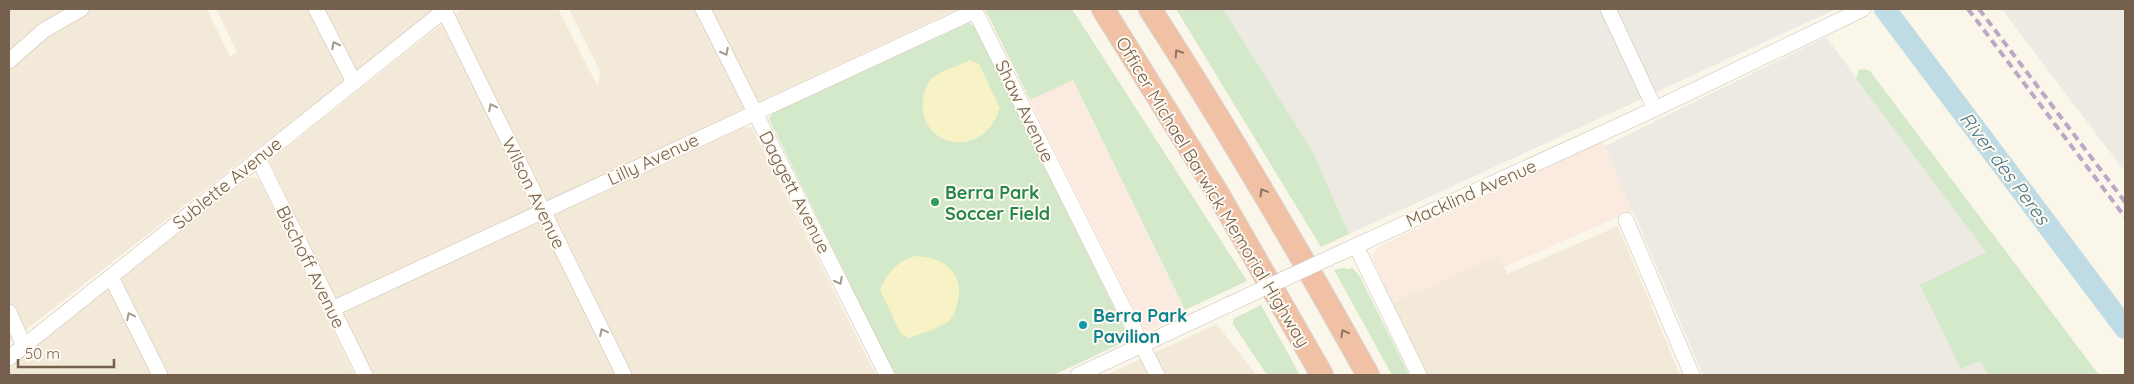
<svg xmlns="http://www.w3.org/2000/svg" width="2134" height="384" viewBox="0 0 2134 384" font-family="Quicksand,sans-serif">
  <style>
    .residential { fill: #f3e9d9 }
    .commercial { fill: #fbeadf }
    .industrial { fill: #ede9e3 }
    .green { fill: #d3e9c9 }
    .sand { fill: #f8f2c7 }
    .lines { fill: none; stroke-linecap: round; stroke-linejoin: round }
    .river { stroke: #bfdce5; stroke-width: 22 }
    .minor-casing { stroke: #cdc0b0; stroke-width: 16 }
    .highway-casing { stroke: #d8d2cd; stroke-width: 24 }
    .minor { stroke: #fff; stroke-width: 15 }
    .highway { stroke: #f1c1a5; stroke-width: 22 }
    .rail { stroke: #bba8c6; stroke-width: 4; stroke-dasharray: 8 5; stroke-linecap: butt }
    .minor-bridge-casing { stroke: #cdc0b0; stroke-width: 16; stroke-linecap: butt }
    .minor-bridge { stroke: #fff; stroke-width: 15 }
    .oneway { stroke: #a5988c }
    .oneway2 { stroke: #8e735f }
    .leisure-dot { fill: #2e9e5b; stroke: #fefaf1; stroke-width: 2 }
    .culture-dot { fill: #0f9aa8; stroke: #fefaf1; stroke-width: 2 }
    .labels { text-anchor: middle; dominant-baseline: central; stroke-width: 4; stroke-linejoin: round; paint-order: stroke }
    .street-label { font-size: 18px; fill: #75604e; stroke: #fefaf1 }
    .leisure-label { font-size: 18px; font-weight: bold; fill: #27864d; stroke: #fefaf1; text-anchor: start }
    .culture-label { font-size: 18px; font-weight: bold; fill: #0d838f; stroke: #fefaf1; text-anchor: start }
    .water-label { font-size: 19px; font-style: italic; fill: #497787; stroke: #fefaf1 }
  </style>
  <rect width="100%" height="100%" fill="#fbf6ea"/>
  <!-- residential -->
  <path class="residential" d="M9,9H207L230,57L237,52L216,9H435L9,343Z
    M461,9H558L598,87L600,71L569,9H958L633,161L640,175L744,127L752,128L876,375H373L270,163L273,158Z
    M255,177L260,181L355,375H9V366L249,178Z
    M1618,226L1680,375H1428L1392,303L1499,255L1507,274Z
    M1217,324L1256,375H1106Z"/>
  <!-- commercial -->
  <path class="commercial" d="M1072,79L1186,313L1148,331L1143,328L1030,100Z
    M1602,141L1605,146L1634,210L1504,267L1499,255L1392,303L1374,262L1373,255L1378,247Z"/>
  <!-- industrial -->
  <path class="industrial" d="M1223,9H1836L1349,234L1313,152Z
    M2002,9H2125V172Z
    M1826,37L1986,252L1961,369L1982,361L1988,375H1703L1605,146Z"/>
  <!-- green -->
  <path class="green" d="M985,9H1072L1247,281L1185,310L1073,80L1030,100Z
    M1176,9H1223L1313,152L1349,234L1321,247Z
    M969,23L975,27L1127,334L1128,338L1122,343L1054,375H895L769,119L773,113Z
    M1864,69L1870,71L2099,375H1988L1981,361L1961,369L1920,285L1986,252L1856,78L1859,70Z
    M1352,267L1360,277L1409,375H1392L1334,270L1343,268L1350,269Z
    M1261,305L1300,375H1267L1233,324V319Z"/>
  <!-- sand -->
  <path class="sand" d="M970,60L979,64L1000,108C982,165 912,144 924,95C925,90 928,82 932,78C943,70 958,66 970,60Z
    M915,256C943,257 966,272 957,304C956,309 953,318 949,321C938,329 922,333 909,338L901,334L880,290C888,272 896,262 915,256Z"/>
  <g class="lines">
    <!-- river -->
    <path class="river" d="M1885,9L2125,328"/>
    <!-- minor casing -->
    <g class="minor-casing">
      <path id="minor" d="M316,9L354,82
        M703,9L887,375
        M974,9L1157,375
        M1608,9L1655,109
        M444,10L624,375
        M9,61L43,31L81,9
        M258,158L365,375
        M1626,220L1692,375
        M1356,246L1419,375
        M1327,259L1655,109L1863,9
        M111,277L160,375
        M332,309L975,11
        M9,312L24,346
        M9,358L446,9
        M1078,375L1230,304"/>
    </g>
    <!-- highway casing -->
    <g class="highway-casing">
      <path id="highway" d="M1103,9L1217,192L1322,375
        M1150,9C1227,128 1299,251 1368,375"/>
    </g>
    <!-- minor -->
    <use href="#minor" class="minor"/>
    <!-- highway -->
    <use href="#highway" class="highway"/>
    <!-- rail -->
    <path class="rail" d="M1968,9L2125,217
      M1979,9L2125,202"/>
    <!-- minor-bridge casing -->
    <g class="minor-bridge-casing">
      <path id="minor-bridge" d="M1230,304L1327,259"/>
    </g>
    <!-- minor-bridge -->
    <use href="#minor-bridge" class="minor-bridge"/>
  </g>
  <!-- one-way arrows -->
  <defs><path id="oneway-chevron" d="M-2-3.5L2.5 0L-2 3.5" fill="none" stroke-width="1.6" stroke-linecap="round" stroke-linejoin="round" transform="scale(1.25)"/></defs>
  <g class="oneway">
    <use href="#oneway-chevron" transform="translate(335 45) rotate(-117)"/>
    <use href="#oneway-chevron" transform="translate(725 52) rotate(63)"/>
    <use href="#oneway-chevron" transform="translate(492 107) rotate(-116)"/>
    <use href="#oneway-chevron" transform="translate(839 281) rotate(63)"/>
    <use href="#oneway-chevron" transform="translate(130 316) rotate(-116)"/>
    <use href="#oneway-chevron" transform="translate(603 332) rotate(-116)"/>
  </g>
  <g class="oneway2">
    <use href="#oneway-chevron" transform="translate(1178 53) rotate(-122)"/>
    <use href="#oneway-chevron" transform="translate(1263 192) rotate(-121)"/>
    <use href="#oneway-chevron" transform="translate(1344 333) rotate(-119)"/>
  </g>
  <!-- markers -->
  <circle class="leisure-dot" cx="935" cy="202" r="5"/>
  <circle class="culture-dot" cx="1083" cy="325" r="5"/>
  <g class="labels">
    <!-- street labels -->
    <g class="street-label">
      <text transform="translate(1025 111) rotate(64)">Shaw Avenue</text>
      <text transform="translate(653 159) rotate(-25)">Lilly Avenue</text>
      <text transform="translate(227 183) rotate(-39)">Sublette Avenue</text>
      <text transform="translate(795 192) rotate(63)">Daggett Avenue</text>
      <text transform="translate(1213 192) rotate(59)">Officer Michael Barwick Memorial Highway</text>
      <text transform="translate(534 193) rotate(64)">Wilson Avenue</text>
      <text transform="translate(1471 193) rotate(-24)">Macklind Avenue</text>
      <text transform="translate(311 267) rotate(64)">Bischoff Avenue</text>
    </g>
    <!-- leisure labels -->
    <g class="leisure-label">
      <text x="945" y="192">Berra Park<tspan x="945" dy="21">Soccer Field</tspan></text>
    </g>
    <!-- culture labels -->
    <g class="culture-label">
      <text x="1093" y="315">Berra Park<tspan x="1093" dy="21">Pavilion</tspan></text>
    </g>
    <!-- water labels -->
    <g class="water-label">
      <text transform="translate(2005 168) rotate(53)">River des Peres</text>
    </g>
  </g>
  <!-- border -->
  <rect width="2134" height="384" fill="none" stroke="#75604e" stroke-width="20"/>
  <!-- scale -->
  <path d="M18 359v8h96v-8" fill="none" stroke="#75604e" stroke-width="2.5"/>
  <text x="25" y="359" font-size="15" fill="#75604e" stroke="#fefaf1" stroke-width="4" paint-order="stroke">50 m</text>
</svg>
